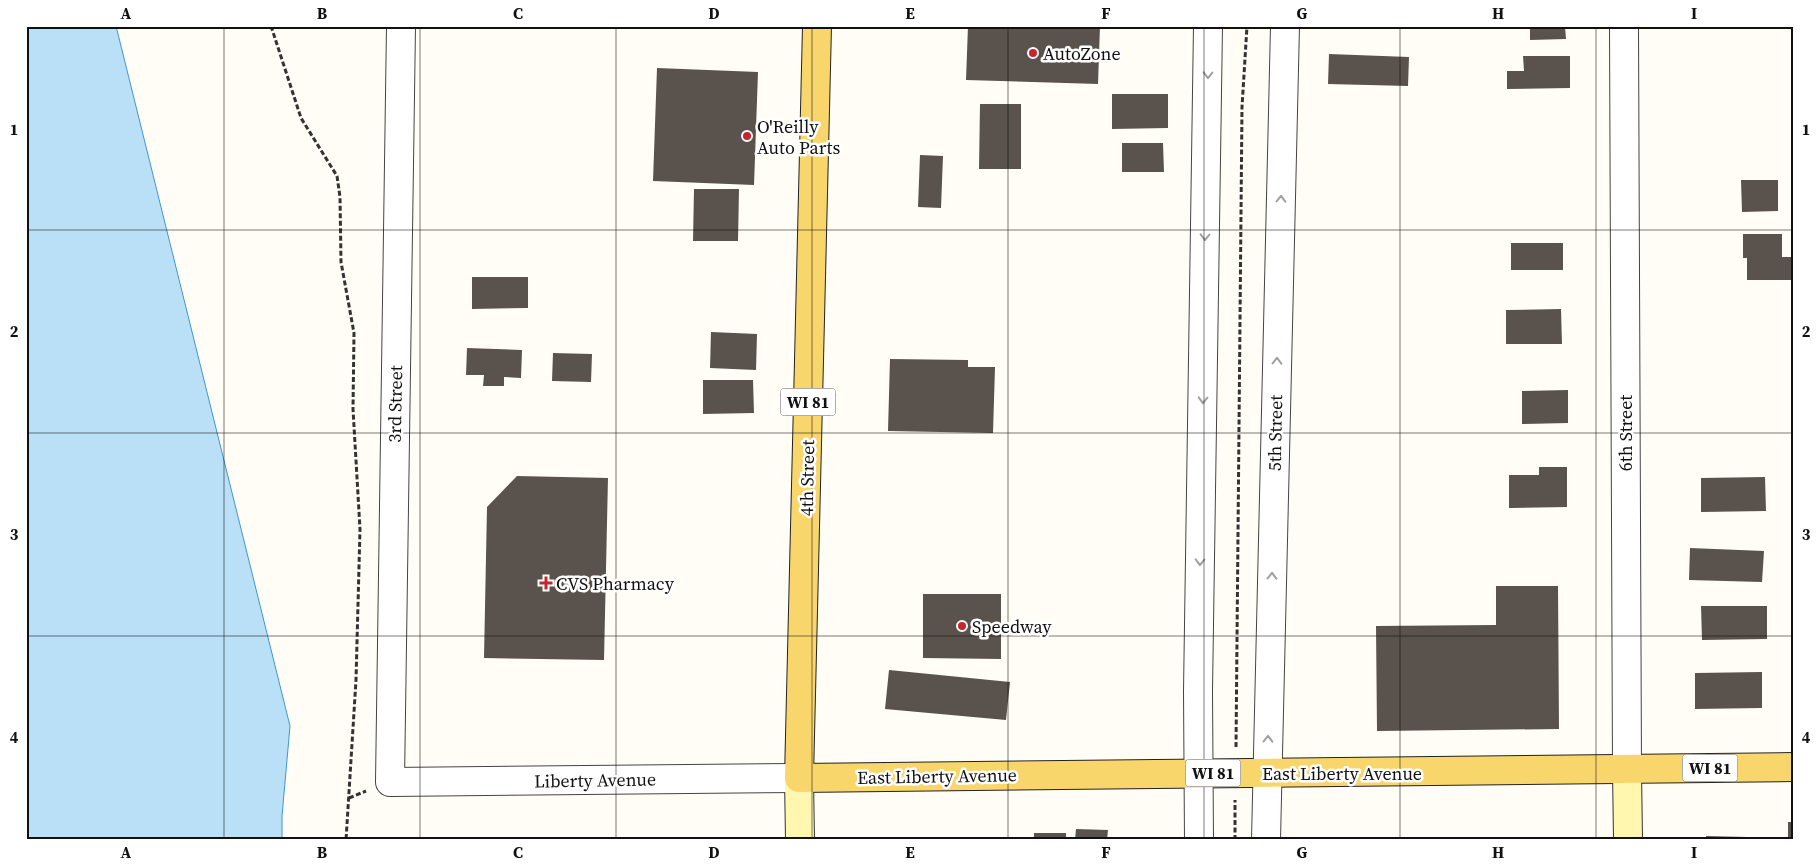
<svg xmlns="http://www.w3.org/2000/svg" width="1820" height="866" viewBox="0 0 1820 866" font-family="'Source Serif 4',serif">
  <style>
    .water { fill: #b9e0f7; stroke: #3f96cf }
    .building { fill: #5a524d }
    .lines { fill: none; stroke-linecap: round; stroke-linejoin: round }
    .street-casing { stroke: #444; stroke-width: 30 }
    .secondary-casing { stroke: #333; stroke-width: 30 }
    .primary-casing { stroke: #222; stroke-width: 30 }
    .path { stroke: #333; stroke-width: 3; stroke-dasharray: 5 2.5; stroke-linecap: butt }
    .street { stroke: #fff; stroke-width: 28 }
    .secondary { stroke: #fff6b0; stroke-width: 28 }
    .primary { stroke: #f9d66b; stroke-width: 28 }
    .oneway { stroke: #a0a0a0 }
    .grid { fill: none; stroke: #111; stroke-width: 1; stroke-opacity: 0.55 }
    .poi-dot { fill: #c4262e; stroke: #fff; stroke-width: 2 }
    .labels { text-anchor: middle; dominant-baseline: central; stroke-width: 5; stroke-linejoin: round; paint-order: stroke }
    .shield { fill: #fff; stroke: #585858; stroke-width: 1 }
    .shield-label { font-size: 16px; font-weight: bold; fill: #111 }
    .poi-label { font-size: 18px; fill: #111; stroke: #fff; text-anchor: start }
    .street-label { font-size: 18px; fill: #111; stroke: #fff }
    .neatline { fill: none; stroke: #111; stroke-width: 2 }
    .grid-label { font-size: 16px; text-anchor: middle; font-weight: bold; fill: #111 }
  </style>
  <rect width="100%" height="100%" fill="#fffdf5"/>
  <!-- water -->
  <path class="water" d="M26,26H116L290,726L282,816V840H26Z"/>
  <!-- building -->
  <path class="building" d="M968,26H1100L1098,84L966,80Z
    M1530,26H1565L1566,39L1530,40Z
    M1329,54L1409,57L1408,86L1328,84Z
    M1523,56H1570V88L1507,89V71H1524Z
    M657,68L758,72L754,185L653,181Z
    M1112,94H1168V128L1112,129Z
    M980,104H1021V169H979Z
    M1122,143H1163L1164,172H1122Z
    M920,155L943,156L941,208L918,207Z
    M1741,180H1778V211L1742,212Z
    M694,189H739L738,241H693Z
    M1743,234H1782V257H1794V280H1747V258H1743Z
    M1511,243H1563V270H1511Z
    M472,277H528V308L472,309Z
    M1561,309L1562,344H1506V310Z
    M711,332L757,334L756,370L710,368Z
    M467,348L522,350L521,378L504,377V386H483L484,375H466Z
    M553,353L592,354L591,382L552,381Z
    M890,359L968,360V367H995L993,433L888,431Z
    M703,380H753L754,413L703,414Z
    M1568,390V423L1522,424V391Z
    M1539,467H1567V507L1509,508V475H1539Z
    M517,476L608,478L604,660L484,658L487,507Z
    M1765,477L1766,511L1701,512V478Z
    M1690,548L1764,551L1762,582L1689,580Z
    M1496,586H1558L1559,729L1377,731L1376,626L1496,625Z
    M923,594H1001V659L923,658Z
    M1701,606H1767V639L1702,640Z
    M889,670L1010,682L1006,720L885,709Z
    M1762,672V708L1695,709V673Z
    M1788,822H1794V840H1788Z
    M1076,829L1108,830L1107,840H1075Z
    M1034,833H1066V840H1034Z
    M1706,836L1747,837V840H1706Z"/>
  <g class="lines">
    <!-- street casing -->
    <g class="street-casing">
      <path id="street" d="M401,26L390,782L799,778
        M1624,26L1627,770
        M1199,840L1198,691L1208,26
        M1266,840L1285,26"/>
    </g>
    <!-- secondary casing -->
    <g class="secondary-casing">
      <path id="secondary" d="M1627,770L1628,840
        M799,778L800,840"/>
    </g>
    <!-- primary casing -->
    <g class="primary-casing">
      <path id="primary" d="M817,26L799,778L1794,767"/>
    </g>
    <!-- path -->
    <path class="path" d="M271,26L301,118L337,176L340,197L341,262L354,333L353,409L360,529L356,680L346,840
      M1236,747L1242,107L1247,26
      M349,798L366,791
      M1235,840V800"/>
    <!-- street -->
    <use href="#street" class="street"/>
    <!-- secondary -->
    <use href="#secondary" class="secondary"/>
    <!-- primary -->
    <use href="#primary" class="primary"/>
  </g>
  <!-- one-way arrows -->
  <defs><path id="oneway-chevron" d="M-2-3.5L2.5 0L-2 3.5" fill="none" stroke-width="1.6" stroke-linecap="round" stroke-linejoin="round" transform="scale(1.25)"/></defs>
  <g class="oneway">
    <use href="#oneway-chevron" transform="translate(1208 75) rotate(91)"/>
    <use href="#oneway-chevron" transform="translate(1281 199) rotate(-89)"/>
    <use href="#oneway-chevron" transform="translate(1205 237) rotate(91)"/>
    <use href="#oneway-chevron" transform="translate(1277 361) rotate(-89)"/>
    <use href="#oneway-chevron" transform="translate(1203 400) rotate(91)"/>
    <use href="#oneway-chevron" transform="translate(1200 562) rotate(91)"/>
    <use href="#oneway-chevron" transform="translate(1272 576) rotate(-89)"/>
    <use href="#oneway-chevron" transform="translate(1268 739) rotate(-89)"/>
  </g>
  <!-- grid -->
  <path class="grid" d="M224,26V840M420,26V840M616,26V840M812,26V840M1008,26V840M1204,26V840M1400,26V840M1596,26V840M26,230H1794M26,433H1794M26,636H1794"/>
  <!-- markers -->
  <g class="poi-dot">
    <circle cx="1033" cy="53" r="5"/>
    <circle cx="747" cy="136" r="5"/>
    <path d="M543.5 575.5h5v5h5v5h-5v5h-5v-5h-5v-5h5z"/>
    <circle cx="962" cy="626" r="5"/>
  </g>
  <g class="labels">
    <!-- shield labels -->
    <g class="shield">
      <rect x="780.5" y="388.5" width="55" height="27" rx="4"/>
      <rect x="1682.5" y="754.5" width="55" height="27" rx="4"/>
      <rect x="1185.5" y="759.5" width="55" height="27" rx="4"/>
    </g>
    <g class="shield-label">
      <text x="808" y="402">WI 81</text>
      <text x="1710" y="768">WI 81</text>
      <text x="1213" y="773">WI 81</text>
    </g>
    <!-- poi labels -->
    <g class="poi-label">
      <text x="1043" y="53">AutoZone</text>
      <text x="757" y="126">O'Reilly<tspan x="757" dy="21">Auto Parts</tspan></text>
      <text x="556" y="583">CVS Pharmacy</text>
      <text x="972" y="626">Speedway</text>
    </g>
    <!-- street labels -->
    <g class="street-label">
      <text transform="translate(395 404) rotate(-89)">3rd Street</text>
      <text transform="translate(1275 433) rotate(-89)">5th Street</text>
      <text transform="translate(1625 433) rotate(-90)">6th Street</text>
      <text transform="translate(807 478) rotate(-89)">4th Street</text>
      <text x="1342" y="773">East Liberty Avenue</text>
      <text transform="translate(937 776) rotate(-1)">East Liberty Avenue</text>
      <text transform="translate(595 780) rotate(-1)">Liberty Avenue</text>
    </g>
  </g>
  <!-- border -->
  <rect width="1820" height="866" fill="none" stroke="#ffffff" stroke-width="55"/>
  <rect x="28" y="28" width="1764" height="810" class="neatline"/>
  <g class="grid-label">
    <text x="126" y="19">A</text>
    <text x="322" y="19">B</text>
    <text x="518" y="19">C</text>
    <text x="714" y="19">D</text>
    <text x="910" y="19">E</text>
    <text x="1106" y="19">F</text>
    <text x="1302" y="19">G</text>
    <text x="1498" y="19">H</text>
    <text x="1694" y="19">I</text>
    <text x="14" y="135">1</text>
    <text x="1806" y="135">1</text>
    <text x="14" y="337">2</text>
    <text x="1806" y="337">2</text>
    <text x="14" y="540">3</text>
    <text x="1806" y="540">3</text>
    <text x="14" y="743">4</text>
    <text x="1806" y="743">4</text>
    <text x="126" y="858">A</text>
    <text x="322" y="858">B</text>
    <text x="518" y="858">C</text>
    <text x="714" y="858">D</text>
    <text x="910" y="858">E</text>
    <text x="1106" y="858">F</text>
    <text x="1302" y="858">G</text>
    <text x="1498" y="858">H</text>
    <text x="1694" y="858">I</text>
  </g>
</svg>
